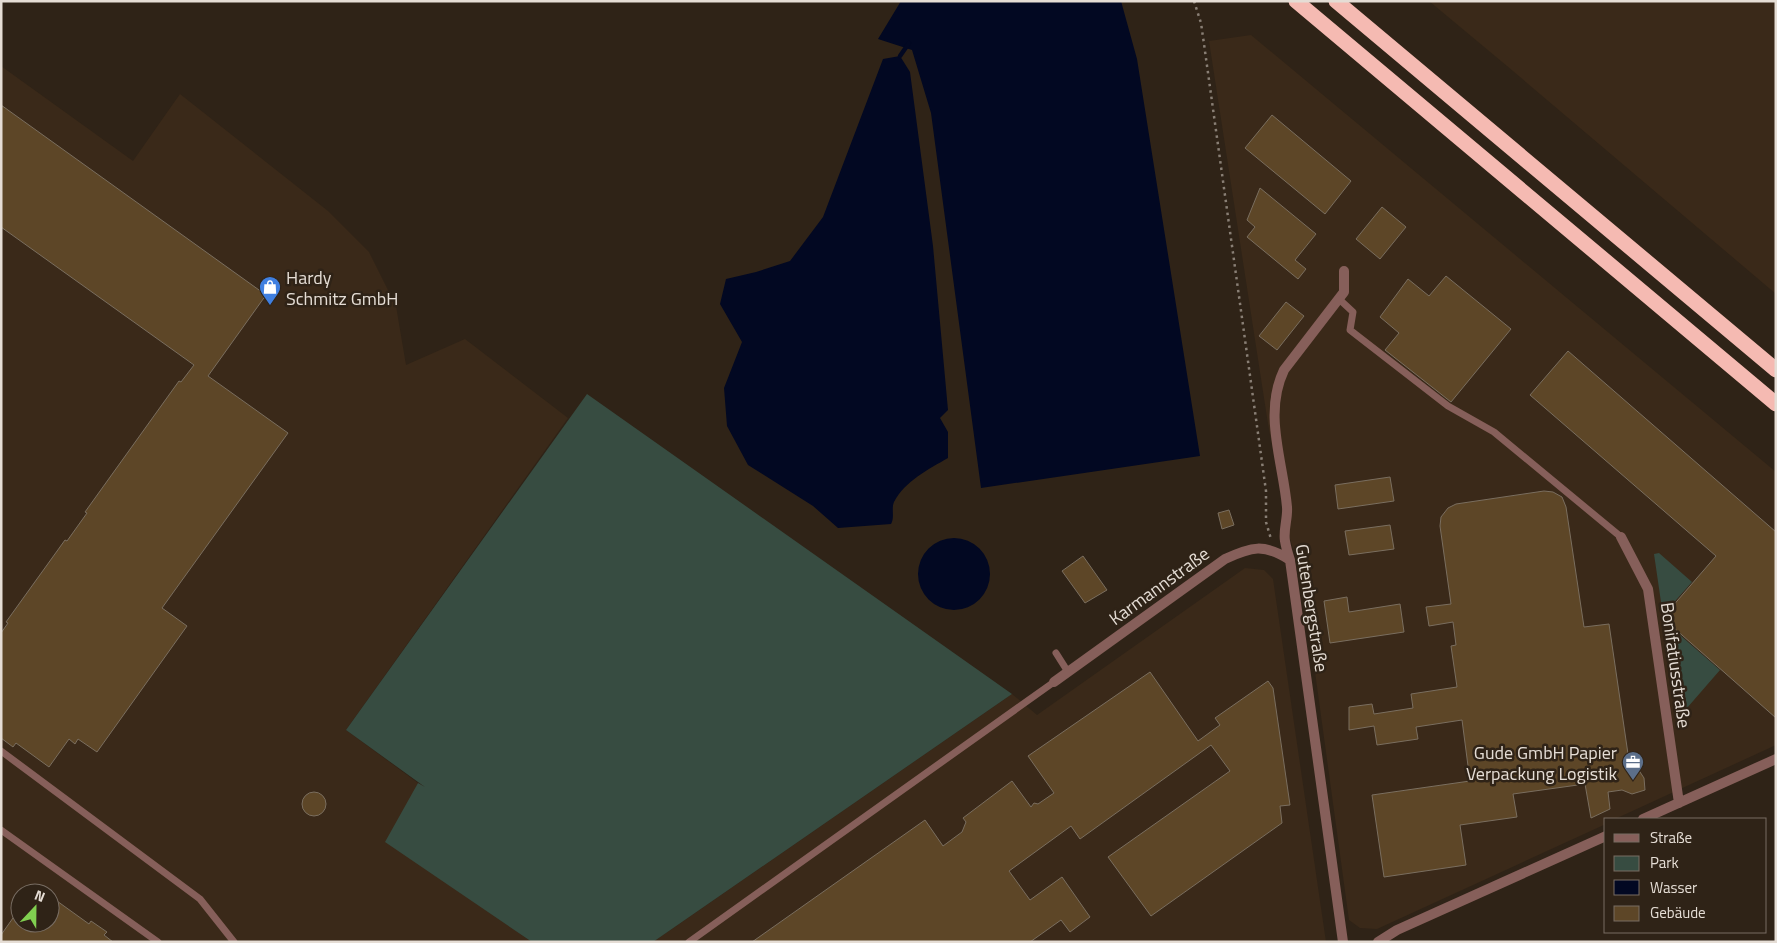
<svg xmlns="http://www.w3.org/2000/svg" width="1777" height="943" viewBox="0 0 1777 943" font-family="'Titillium Web',sans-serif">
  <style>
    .built { fill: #3a2919; fill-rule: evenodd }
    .green { fill: #374c41 }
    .water { fill: #020822 }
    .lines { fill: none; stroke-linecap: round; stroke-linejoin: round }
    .stream { stroke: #020822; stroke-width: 4.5 }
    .building { fill: #5d4627; stroke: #7a6e5f }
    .path { stroke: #897f75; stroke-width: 2.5; stroke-dasharray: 2.5 4; stroke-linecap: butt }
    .service { stroke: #865f5a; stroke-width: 7 }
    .minor { stroke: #865f5a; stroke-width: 10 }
    .motorway { stroke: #f5bab2; stroke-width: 15 }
    .labels { text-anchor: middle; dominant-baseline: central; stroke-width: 5; stroke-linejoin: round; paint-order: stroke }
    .poi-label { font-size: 18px; fill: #e5ddd5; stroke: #2f2317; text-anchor: start }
    .street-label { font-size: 18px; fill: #e5ddd5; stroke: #2f2317 }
  </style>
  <rect width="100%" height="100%" fill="#2f2317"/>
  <!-- built -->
  <path class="built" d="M1429,1H1776V294L1507,66Z
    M1251,35L1776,472V745L1615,819H1606V824L1377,929L1360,928L1349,920L1302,577L1290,539L1268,424L1209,41Z
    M1,66L133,161L180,94L328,211L369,252L396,306L406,365L465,339L568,418L346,730L418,783L391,845L532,942H1ZM20,893H50V923H20Z
    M1245,568L1264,570L1273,579L1326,942H653L1012,694L1037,715Z"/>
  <!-- green -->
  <path class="green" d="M587,394L1012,694L653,942H532L385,842L418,783L425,787L346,730Z
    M1659,553L1692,582L1669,608L1673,629L1720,670L1687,708L1677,712L1654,554Z"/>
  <!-- water -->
  <path class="water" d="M901,1H1121L1137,59L1200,456L981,488L931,113L912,50L878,39Z
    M900,56L910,72L933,246L948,410L940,418L948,432V458C929,469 905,481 894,502C891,509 895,517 891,524L838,528L813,506L748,465L727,426L724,388L742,342L720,304L726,279L756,272L790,261L823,217L883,59Z
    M918 574a36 36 0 1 1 72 0a36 36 0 1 1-72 0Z"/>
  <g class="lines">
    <!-- stream -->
    <path class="stream" d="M900,56L909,43"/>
  </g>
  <!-- building -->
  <path class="building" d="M1,105L266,295L208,376L288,433L162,608L187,626L97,752L78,739L75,744L69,739L49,767L16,743L13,747L1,738V633L8,623L6,622L65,540L67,541L87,513L85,512L179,381L181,382L194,365L1,227Z
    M1272,115L1351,181L1325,214L1245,148Z
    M1260,188L1316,234L1295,260L1306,269L1298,279L1247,237L1255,227L1247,220Z
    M1382,207L1406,227L1380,259L1356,239Z
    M1446,276L1511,329L1451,402L1385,350L1399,333L1380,317L1408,279L1429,296Z
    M1286,302L1304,316L1277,350L1259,336Z
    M1568,351L1776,532V718L1674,628L1671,608L1716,556L1530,395Z
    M1390,477L1394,501L1338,509L1335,485Z
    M1544,491L1553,492L1562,497L1566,507L1584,627L1609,624L1628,754L1636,753L1638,769L1644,778L1645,790L1632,794L1622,790L1608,792L1610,809L1591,818L1585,784L1513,794L1517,817L1460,825L1466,865L1384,877L1372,795L1470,781L1462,720L1416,727L1418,739L1377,745L1374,726L1349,730V707L1372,704L1374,714L1413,708L1411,694L1457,687L1451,646L1456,645L1453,622L1429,626L1426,607L1451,604L1440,526L1441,517L1448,508L1456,504Z
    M1229,510L1234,525L1222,529L1218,513Z
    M1390,525L1394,549L1349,555L1345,531Z
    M1083,556L1107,590L1085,603L1062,571Z
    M1347,597L1349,612L1400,604L1404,632L1330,643L1324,601Z
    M1150,672L1198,741L1220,725L1215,718L1268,681L1273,688L1290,805L1280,806L1282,823L1151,916L1108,857L1230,771L1211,745L1080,839L1071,826L1009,871L1030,900L1062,877L1090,917L1070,932L1061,920L1030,942H752L925,820L943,846L962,832L966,822L963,818L1012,781L1031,807L1034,803L1038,804L1054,793L1028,756Z
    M302 804a12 12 0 1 1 24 0a12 12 0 1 1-24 0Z
    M50,896L89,924L91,921L107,932L104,935L113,942H1V935L20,908V923H50Z"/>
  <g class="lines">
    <!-- path -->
    <path class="path" d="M1194,1L1201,23L1204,44L1266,491V522L1271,539"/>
    <!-- service -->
    <path class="service" d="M1339,299L1353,312L1350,330L1448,406L1494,432L1621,537
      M1056,653L1068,672
      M1,751L200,899L234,942
      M1,830L158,942
      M689,942L1054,682"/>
    <!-- minor -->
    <path class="minor" d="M1621,537L1648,589L1679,803
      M1054,682L1225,559C1251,547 1264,543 1290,560
      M1643,819L1776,759
      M1343,942L1290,560C1288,554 1286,547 1285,541C1283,530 1288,518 1287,507C1283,461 1263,414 1284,370L1344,292V271
      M1378,942L1397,930L1606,836"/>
    <!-- motorway -->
    <path class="motorway" d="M1296,1L1776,404
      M1336,1L1776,370"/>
  </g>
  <!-- icons -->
  <defs>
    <g id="shop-pin" transform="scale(1.125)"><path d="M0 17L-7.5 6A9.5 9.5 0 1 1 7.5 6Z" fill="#3f7fe0" stroke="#2f2317"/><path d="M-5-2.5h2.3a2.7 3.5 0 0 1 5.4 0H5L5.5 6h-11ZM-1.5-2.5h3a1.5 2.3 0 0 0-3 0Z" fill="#fff"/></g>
    <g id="office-pin" transform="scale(1.125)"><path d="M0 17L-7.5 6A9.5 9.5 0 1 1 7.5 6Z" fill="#5c6f8a" stroke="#2f2317"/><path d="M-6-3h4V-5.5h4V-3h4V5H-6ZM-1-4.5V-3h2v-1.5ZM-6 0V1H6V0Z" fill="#fff"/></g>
  </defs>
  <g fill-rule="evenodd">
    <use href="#shop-pin" x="270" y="287"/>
    <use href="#office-pin" x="1633" y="762"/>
  </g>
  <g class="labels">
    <!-- poi labels -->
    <g class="poi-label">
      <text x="286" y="277">Hardy<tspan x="286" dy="21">Schmitz GmbH</tspan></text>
      <text x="1617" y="752" text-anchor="end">Gude GmbH Papier<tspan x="1617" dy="21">Verpackung Logistik</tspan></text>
    </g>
    <!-- street labels -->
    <g class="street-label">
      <text transform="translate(1159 586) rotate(-36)">Karmannstraße</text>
      <text transform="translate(1312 608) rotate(81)">Gutenbergstraße</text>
      <text transform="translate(1676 665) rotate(82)">Bonifatiusstraße</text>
    </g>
  </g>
  <!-- border -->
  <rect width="1777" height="943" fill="none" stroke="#e5ddd5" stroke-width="5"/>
  <!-- legend -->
  <rect x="1604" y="818" width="162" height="115" fill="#2f2317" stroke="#786d63"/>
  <rect x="1614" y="834" width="25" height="8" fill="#865f5a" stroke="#786d63"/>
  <text x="1650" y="843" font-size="15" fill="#e5ddd5">Straße</text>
  <rect x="1614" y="856" width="25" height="15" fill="#374c41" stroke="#786d63"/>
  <text x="1650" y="868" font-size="15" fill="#e5ddd5">Park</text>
  <rect x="1614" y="880" width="25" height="15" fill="#020822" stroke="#786d63"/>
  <text x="1650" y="893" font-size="15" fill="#e5ddd5">Wasser</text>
  <rect x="1614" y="906" width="25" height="15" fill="#5d4627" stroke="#786d63"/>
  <text x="1650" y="918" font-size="15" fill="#e5ddd5">Gebäude</text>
  <!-- north arrow -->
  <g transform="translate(35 908) rotate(22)"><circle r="24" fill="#2f2317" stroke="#786d63"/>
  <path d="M0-4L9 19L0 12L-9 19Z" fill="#81d050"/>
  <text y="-8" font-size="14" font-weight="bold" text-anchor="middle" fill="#e5ddd5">N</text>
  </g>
</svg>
